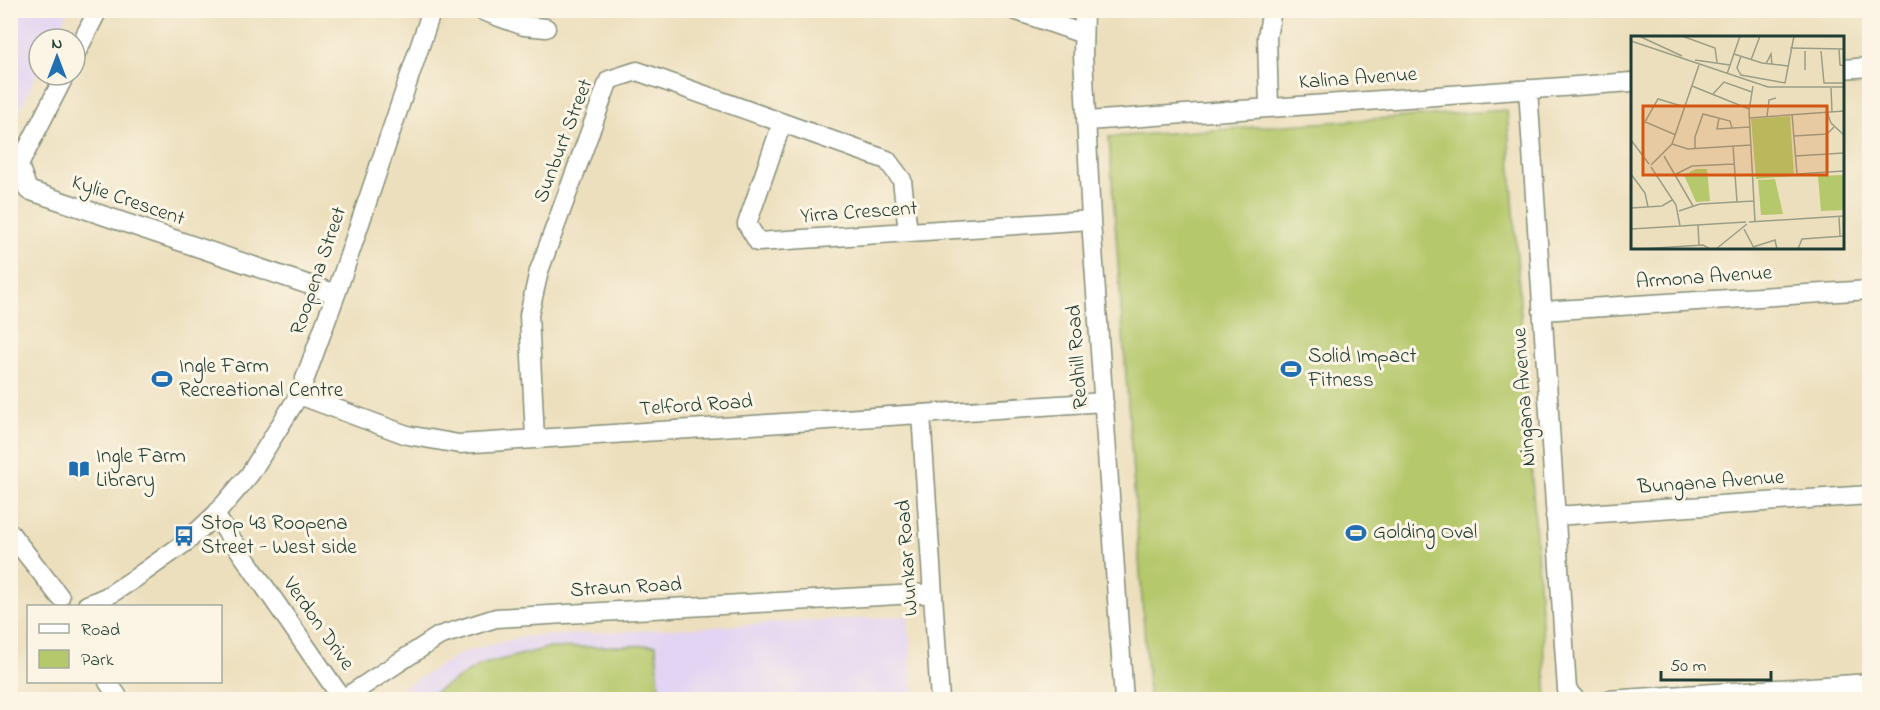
<svg xmlns="http://www.w3.org/2000/svg" width="1880" height="710" viewBox="0 0 1880 710" font-family="'Indie Flower',sans-serif">
  <style>
    .built { fill: #e2d4f3 }
    .green { fill: #b5c86c; stroke: #6a8250; stroke-width: 1.5 }
    .lines { fill: none; stroke-linecap: round; stroke-linejoin: round }
    .minor-casing { stroke: #868e78; stroke-width: 21 }
    .minor { stroke: #fff; stroke-width: 18 }
    .labels { text-anchor: middle; dominant-baseline: central; stroke-width: 6; stroke-linejoin: round; paint-order: stroke }
    .street-label { font-size: 21px; fill: #1f3d34; stroke: #fcf5e5 }
    .poi-label { font-size: 21px; fill: #1f3d34; stroke: #fcf5e5; text-anchor: start }
    .inset-road { fill: none; stroke: #9a9e86; stroke-width: 1.5 }
    .view { fill: #d45610; fill-opacity: 0.15; stroke: #d45610; stroke-width: 3 }
    .inset-edge { fill: none; stroke: #1f3d34; stroke-width: 3 }
  </style>
  <rect width="100%" height="100%" fill="#fcf5e5"/>
  <filter id="ink" filterUnits="userSpaceOnUse"><feTurbulence type="fractalNoise" baseFrequency=".0167" numOctaves="2"/><feDisplacementMap in="SourceGraphic" scale="12" xChannelSelector="R" yChannelSelector="G"/><feConvolveMatrix kernelMatrix="1 2 1 2 8 2 1 2 1" color-interpolation-filters="sRGB"/></filter>
  <filter id="wash" filterUnits="userSpaceOnUse"><feTurbulence type="fractalNoise" baseFrequency=".008" numOctaves="4" result="noise"/><feDisplacementMap in="SourceGraphic" scale="24" xChannelSelector="R" yChannelSelector="G"/><feGaussianBlur stdDeviation="1.35" result="paint"/><feColorMatrix in="noise" values="0 0 0 0 0 0 0 0 0 0 0 0 0 0 0 0 0 1.4 0 .05"/><feComposite in="paint" operator="in"/></filter>
  <g filter="url(#wash)">
    <rect width="100%" height="100%" fill="#ecdfbd"/>
    <!-- built -->
    <path class="built" d="M11,10L68,11L54,39H39V69L11,127Z
      M908,616L914,699L381,700L464,652L522,637Z"/>
    <!-- green -->
    <path class="green" d="M1507,110L1547,699H1149L1109,137Z
      M656,645L660,699H423L480,665L547,648Z"/>
  </g>
  <g filter="url(#ink)">
    <g class="lines">
      <!-- minor casing -->
      <g class="minor-casing">
        <path id="minor" d="M480,10L524,26L546,28
          M1014,10L1083,34
          M1084,10L1083,55L1091,220L1124,700
          M75,55L98,10
          M1842,69L1870,67
          M65,75L19,165L28,190L336,294
          M1528,89L1567,690L1576,700
          M1269,107L1267,37L1272,10
          M1087,121L1632,82
          M782,123L747,224L758,242L1091,220
          M1542,311L1870,290
          M299,395L407,435L459,444L1104,402
          M921,414L940,700
          M535,439L529,315L539,271L609,80L637,71L887,160L902,180L908,232
          M215,515L343,700
          M1555,516L1870,495
          M10,533L60,597
          M87,605L106,597L134,579L186,542L215,515L250,474L299,395L336,294L432,10
          M108,682L120,700
          M343,699L439,636L496,618L933,593
          M1608,700L1870,683"/>
      </g>
      <!-- minor -->
      <use href="#minor" class="minor"/>
    </g>
  </g>
  <!-- icons -->
  <defs>
    <g id="stadium-bare" transform="scale(1.62)"><path d="M0-5a6.5 5 0 1 0 0 10a6.5 5 0 1 0 0-10ZM-3.5-1.8h7v3.6h-7Z" fill="#1f6fb2" stroke="#fcf5e5" stroke-width="2.5" paint-order="stroke"/></g>
    <g id="library-bare" transform="scale(1.62)"><path d="M-6-4Q-3-5.5-.7-3.5V5Q-3 3-6 4ZM6-4Q3-5.5 .7-3.5V5Q3 3 6 4Z" fill="#1f6fb2" stroke="#fcf5e5" stroke-width="2.5" paint-order="stroke"/></g>
    <g id="bus-bare" transform="scale(1.62)"><path d="M-5-6H5V4H4V6H2V4H-2V6H-4V4H-5ZM-3.5-4V0h7V-4ZM-3.5 1.2v1.5H-2V1.2ZM2 1.2v1.5H3.5V1.2Z" fill="#1f6fb2" stroke="#fcf5e5" stroke-width="2.5" paint-order="stroke"/></g>
  </defs>
  <g fill-rule="evenodd">
    <use href="#stadium-bare" x="1291" y="369"/>
    <use href="#stadium-bare" x="162" y="379"/>
    <use href="#library-bare" x="79" y="469"/>
    <use href="#stadium-bare" x="1356" y="533"/>
    <use href="#bus-bare" x="184" y="536"/>
  </g>
  <g class="labels">
    <!-- street labels -->
    <g class="street-label">
      <text transform="translate(1358 79) rotate(-4)">Kalina Avenue</text>
      <text transform="translate(564 141) rotate(-69)">Sunburt Street</text>
      <text transform="translate(128 201) rotate(19)">Kylie Crescent</text>
      <text transform="translate(859 213) rotate(-4)">Yirra Crescent</text>
      <text transform="translate(319 271) rotate(-71)">Roopena Street</text>
      <text transform="translate(1704 278) rotate(-4)">Armona Avenue</text>
      <text transform="translate(1078 357) rotate(-94)">Redhill Road</text>
      <text transform="translate(1525 397) rotate(-94)">Ningana Avenue</text>
      <text transform="translate(696 406) rotate(-4)">Telford Road</text>
      <text transform="translate(1711 483) rotate(-4)">Bungana Avenue</text>
      <text transform="translate(908 558) rotate(-94)">Wunkar Road</text>
      <text transform="translate(626 588) rotate(-3)">Straun Road</text>
      <text transform="translate(318 624) rotate(55)">Verdon Drive</text>
    </g>
    <!-- poi labels -->
    <g class="poi-label">
      <text x="1308" y="357">Solid Impact<tspan x="1308" dy="24">Fitness</tspan></text>
      <text x="179" y="367">Ingle Farm<tspan x="179" dy="24">Recreational Centre</tspan></text>
      <text x="96" y="457">Ingle Farm<tspan x="96" dy="24">Library</tspan></text>
      <text x="201" y="524">Stop 43 Roopena<tspan x="201" dy="24">Street - West side</tspan></text>
      <text x="1373" y="533">Golding Oval</text>
    </g>
  </g>
  <!-- overview -->
  <g transform="translate(1631 36)">
    <rect width="213" height="213" fill="#ecdfbd"/>
    <path d="M159,80L163,140L125,143L120,83ZM65,133H76L79,165L65,166L53,139ZM213,139V174L190,175L187,140ZM144,143L152,178L130,179L127,144Z" fill="#b5c86c"/>
    <path class="inset-road" d="M8,0L51,20M51,0L84,12L86,26M0,5L137,51H213M159,12L213,13M208,13L209,29L213,30M174,15V34M190,15L193,47H213M103,18L131,27L157,30M110,20L106,32L110,39L154,47L163,0M64,24L99,29M120,24L129,0M135,28L140,18L141,29M96,38L109,0M61,50L118,73M122,50L118,75L124,186M200,52L201,76M82,58L93,46L121,56M196,76L200,87L213,99M161,78L166,138L213,135M136,80L138,64L145,62M88,82L86,93L119,91M118,82L213,75M45,99L14,86L27,63L54,71M163,100L196,98L203,91M0,104L18,128M41,108L57,113L120,109M102,110L106,166M64,113V101L72,78L99,85L101,92M33,120L62,170M164,120L213,117M20,129L41,108L68,29M20,131L45,169L49,190M0,138L14,157L17,171M45,138L61,130L103,128M0,172L31,170L41,164M48,175L69,168L123,165M208,181L209,200M118,186L213,180M67,189L68,209M0,193L115,186M113,193L123,212M122,211L144,204L146,213M9,213L72,209L79,213M85,213L116,188M167,213L171,203L213,200"/>
    <path class="view" d="M12,70H196V139H12Z"/>
    <rect width="213" height="213" class="inset-edge"/>
  </g>
  <!-- margin -->
  <rect width="1880" height="710" fill="none" stroke="#fcf5e5" stroke-width="36"/>
  <!-- legend -->
  <rect x="27" y="605" width="195" height="78" fill="#fcf5e5" stroke="#a4ab9e" stroke-width="1.5"/>
  <rect x="39" y="624" width="30" height="9" fill="#ffffff" stroke="#a4ab9e" stroke-width="1.5"/>
  <text x="81" y="635" font-size="18" fill="#1f3d34">Road</text>
  <rect x="39" y="650" width="30" height="18" fill="#b5c86c" stroke="#a4ab9e" stroke-width="1.5"/>
  <text x="81" y="665" font-size="18" fill="#1f3d34">Park</text>
  <!-- north arrow -->
  <g transform="translate(57 57)"><circle r="28" fill="#fcf5e5" stroke="#a4ab9e" stroke-width="1.5"/>
  <path d="M0-4.5L10 22L0 15L-10 22Z" fill="#1f6fb2"/>
  <text y="-9" font-size="16" font-weight="bold" text-anchor="middle" fill="#1f3d34">N</text>
  </g>
  <!-- scale -->
  <path d="M1661 671v9h110v-9" fill="none" stroke="#1f3d34" stroke-width="3"/>
  <text x="1670" y="671" font-size="18" fill="#1f3d34" stroke="#fcf5e5" stroke-width="4.5" paint-order="stroke">50 m</text>
</svg>
